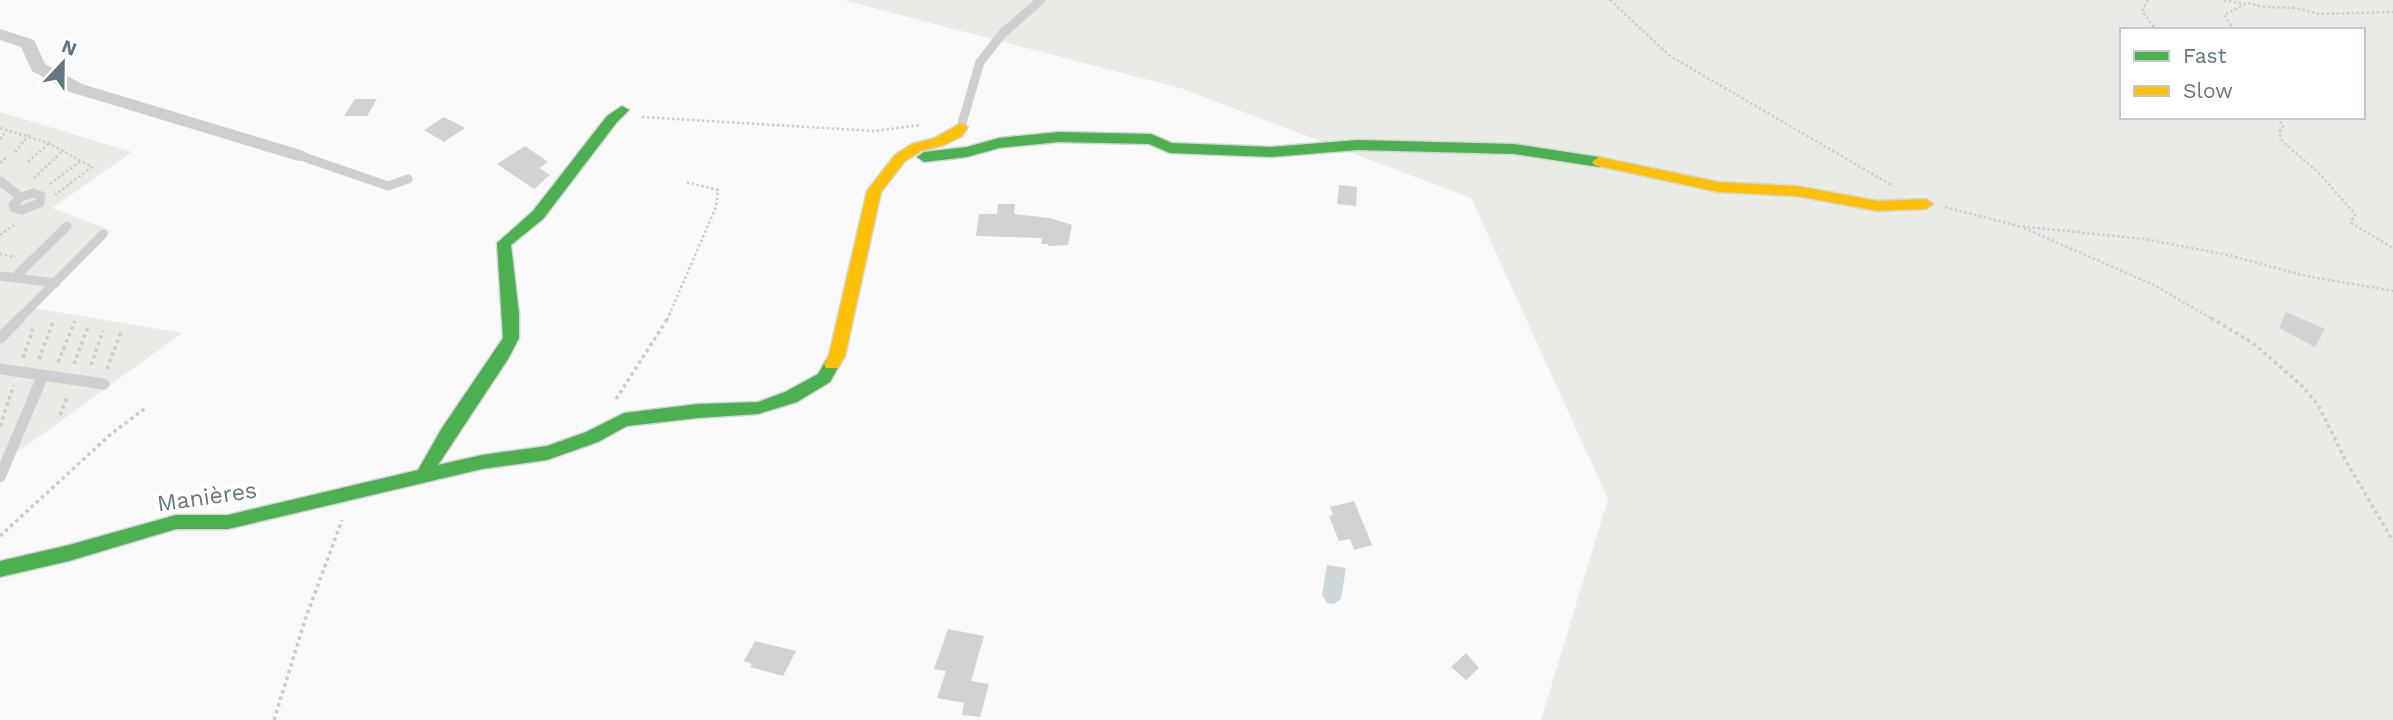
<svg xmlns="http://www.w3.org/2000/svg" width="2393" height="720" viewBox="0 0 2393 720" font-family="'Work Sans',sans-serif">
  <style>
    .green { fill: #e8ebe6; fill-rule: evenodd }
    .water { fill: #ced6d9 }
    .building { fill: #d0d2d3 }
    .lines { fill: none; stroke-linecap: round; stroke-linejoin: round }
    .fast-casing { stroke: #d5d6d7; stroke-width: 3 }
    .slow-casing { stroke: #d5d6d7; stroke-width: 3 }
    .path-far1 { stroke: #cbcccd; stroke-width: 2.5; stroke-dasharray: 2.5 2.5; stroke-linecap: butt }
    .path { stroke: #cbcccd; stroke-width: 3.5; stroke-dasharray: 3.5 3.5; stroke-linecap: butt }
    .lane-far1 { stroke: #cecfd0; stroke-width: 9 }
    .lane { stroke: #cecfd0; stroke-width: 11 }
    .street { fill: #cecfd0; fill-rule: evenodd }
    .fast { fill: #4caf50; fill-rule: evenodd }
    .slow { fill: #ffc107; fill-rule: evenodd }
    .labels { text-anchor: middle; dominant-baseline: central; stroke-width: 7; stroke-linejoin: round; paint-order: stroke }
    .street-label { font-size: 23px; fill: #657683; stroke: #fff }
  </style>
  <rect width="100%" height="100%" fill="#f9f9f9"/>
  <!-- green -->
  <path class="green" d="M843,0H2393V720H1541L1608,499L1471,198L1180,88ZM2122,30H2363V117H2122Z
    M0,112L132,152L52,208L112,231L33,308L182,333L0,465Z"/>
  <!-- water -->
  <path class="water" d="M1327,565L1346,568L1341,599L1334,604L1327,603L1322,595Z"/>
  <!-- building -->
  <path class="building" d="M355,99H377L367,116H344Z
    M444,117L465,128L444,142L424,130Z
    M525,146L548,162L539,168L550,175L534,189L497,164Z
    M1339,185L1357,187L1356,206L1337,204Z
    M998,204H1015L1014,214L1050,218L1072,225L1068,245L1048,246V244H1041L1042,238L976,236L979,214H997Z
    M2286,312L2325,329L2315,347L2279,328Z
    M1354,501L1372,545L1354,550L1350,539L1339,541L1329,516L1333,515L1330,507Z
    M948,629L984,636L971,681L989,684L980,717L962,715L964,703L937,698L946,671L934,669Z
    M755,641L796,651L783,676L750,667L752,664L744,661Z
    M1466,653L1479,668L1466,680L1451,667Z"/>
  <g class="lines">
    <!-- fast casing -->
    <g class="fast-casing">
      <path id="fast" d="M622,106L629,110L617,122L543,219L511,245L519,314V338L508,359L438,465L482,455L547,446L586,432L624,413L698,404L758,402L785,392L818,374L826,360H838L840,364L830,382L797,402L758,414L698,418L627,426L598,442L547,460L482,469L228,529H176L69,561L0,577V561L69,545L176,515H228L418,470L442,428L503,338L497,243L533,211L607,116Z
        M1059,132L1151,134L1172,143L1271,147L1357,140L1514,144L1599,157L1606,162L1599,167L1514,154L1357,150L1271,157L1170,153L1149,144L1059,142L999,148L967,157L924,162L917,157L924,152L967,147L999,138Z"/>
    </g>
    <!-- slow casing -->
    <g class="slow-casing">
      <path id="slow" d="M961,123L968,127L962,136L944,145L921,151L905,161L881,192L845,356L838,368H826L824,364L829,355L867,191L895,155L912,144L935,138Z
        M1599,157L1718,182L1797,186L1878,201L1926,199L1933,204L1926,209L1878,211L1797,196L1718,192L1594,165L1592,162Z"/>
    </g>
    <!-- path-far1 -->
    <path class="path-far1" d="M1610,0L1670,56L1893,186
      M2148,0L2142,11L2156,30
      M2224,0L2243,4
      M2234,30L2224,15L2247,3L2263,7L2297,8L2318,14L2393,12
      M642,117L875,131L920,125
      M2278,117L2283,126L2279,133L2283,142L2319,173L2355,214L2351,223L2393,248
      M0,128L48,143L92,167L55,195
      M0,139L7,130
      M15,152L30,134
      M28,162L50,142
      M0,163L7,157
      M34,178L64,150
      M50,184L82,160
      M1945,207L2018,226L2144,239L2228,255L2306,276L2393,291
      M2024,228L2154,285L2214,320
      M0,235L16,224
      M0,254L15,257
      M667,320L716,207L718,190L686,182"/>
    <!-- path -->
    <path class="path" d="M2211,318L2253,343L2302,386L2318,405L2346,461L2393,541
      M23,358L33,329
      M39,359L53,322
      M58,362L75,321
      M74,364L88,327
      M91,365L103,331
      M107,369L121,332
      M616,399L668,318
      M60,415L68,395
      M0,426L14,385
      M0,536L111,434L147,407
      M274,720L305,620L342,520"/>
    <!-- lane-far1 -->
    <path class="lane-far1" d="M961,127L980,62L1003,33L1041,0
      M298,155L388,186L408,179
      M0,181L21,197
      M33,193L41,196L40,203L22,210L14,208L13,205L21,197Z
      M0,276L56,283
      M14,278L67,226
      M18,320L103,234"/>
    <!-- lane -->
    <path class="lane" d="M0,338L20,318
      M0,369L104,384
      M0,477L43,375"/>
    <!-- street -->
    <path class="street" d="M0,29L34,40L45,64L82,84L304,151L307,155L304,159L298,161L70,92L32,71L21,47L0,40Z"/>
    <!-- fast -->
    <use href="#fast" class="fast"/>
    <!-- slow -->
    <use href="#slow" class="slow"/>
  </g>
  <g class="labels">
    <!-- street labels -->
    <g class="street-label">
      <text transform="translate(207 497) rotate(-8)">Manières</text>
    </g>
  </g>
  <!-- legend -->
  <rect x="2120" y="28" width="245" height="91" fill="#ffffff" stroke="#c1c8cd" stroke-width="2"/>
  <rect x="2134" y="51" width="35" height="10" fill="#4caf50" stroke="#c1c8cd" stroke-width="2"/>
  <text x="2183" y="63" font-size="21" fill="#657683">Fast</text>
  <rect x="2134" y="86" width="35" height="10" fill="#ffc107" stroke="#c1c8cd" stroke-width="2"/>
  <text x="2183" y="98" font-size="21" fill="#657683">Slow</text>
  <!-- north arrow -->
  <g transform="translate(63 63) rotate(22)" stroke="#ffffff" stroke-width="5" paint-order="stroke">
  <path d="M0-5L12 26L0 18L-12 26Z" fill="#657683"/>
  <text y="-10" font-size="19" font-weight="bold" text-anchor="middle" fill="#657683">N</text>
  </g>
</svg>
